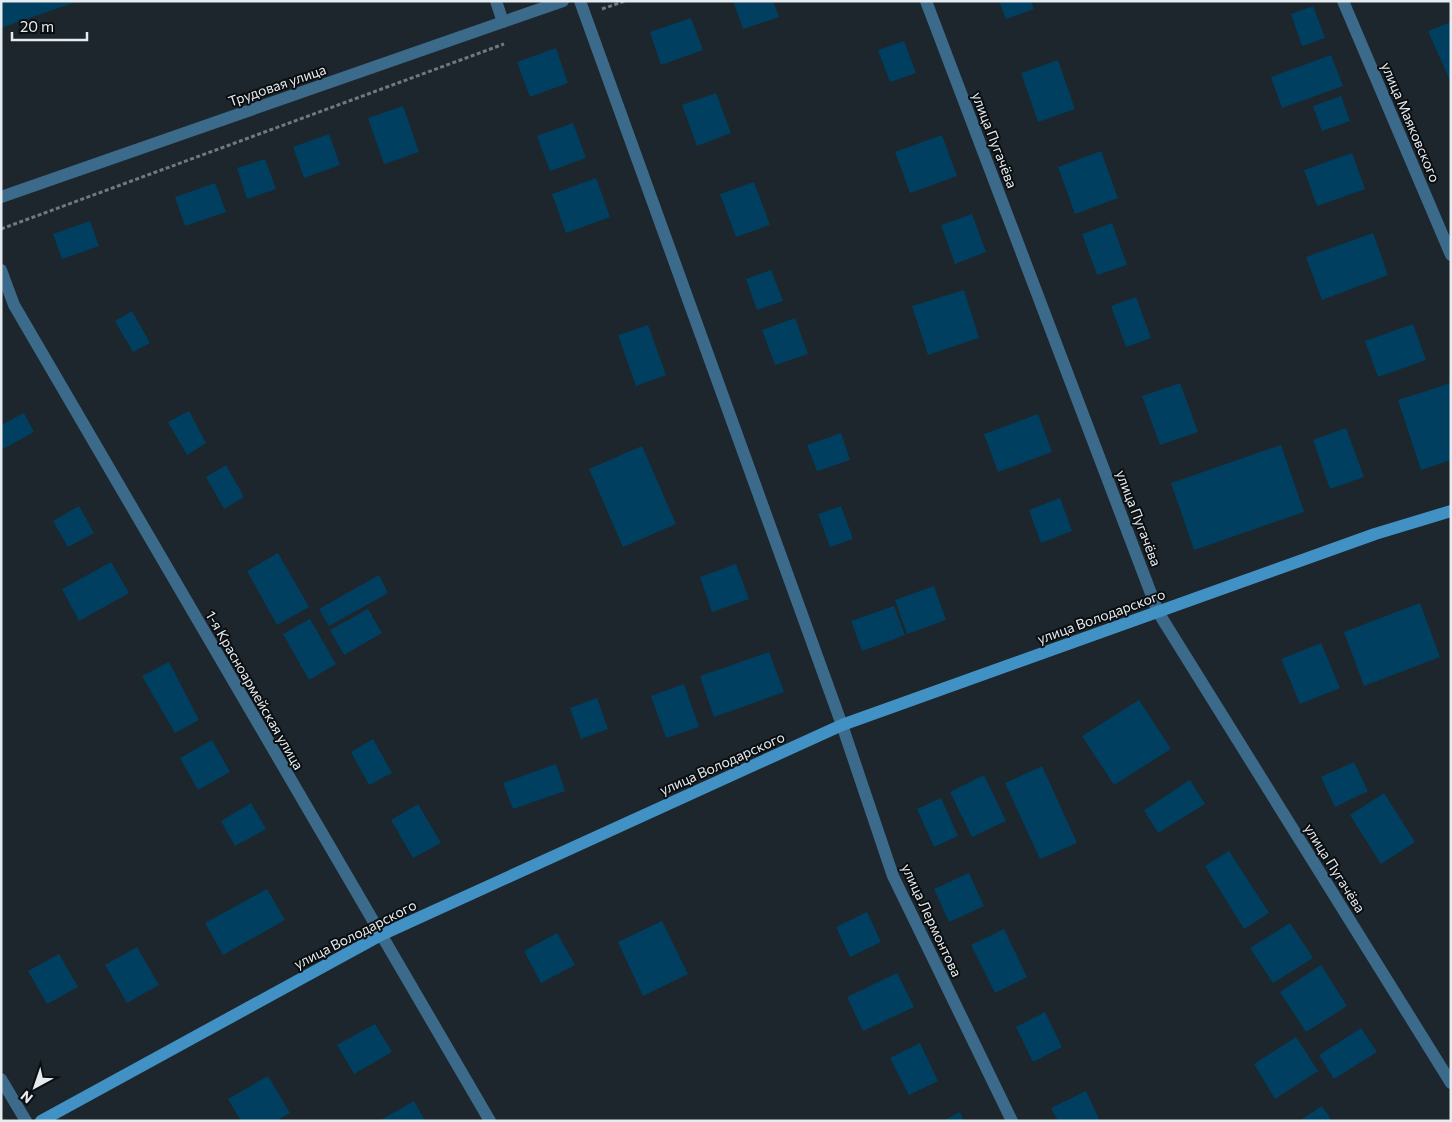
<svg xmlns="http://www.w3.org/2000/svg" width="1452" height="1122" viewBox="0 0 1452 1122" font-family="Commissioner,sans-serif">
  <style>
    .building { fill: #003f5f }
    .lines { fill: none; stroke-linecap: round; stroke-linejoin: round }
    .path { stroke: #70797e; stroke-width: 3; stroke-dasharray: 4 2.5; stroke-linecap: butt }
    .service { stroke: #3b6a8a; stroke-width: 12 }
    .minor { stroke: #3b6a8a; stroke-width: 12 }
    .tertiary { stroke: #3b6a8a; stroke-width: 12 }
    .secondary { stroke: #4291c4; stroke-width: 12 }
    .labels { text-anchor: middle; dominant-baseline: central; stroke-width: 4; stroke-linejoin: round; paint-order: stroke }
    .street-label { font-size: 14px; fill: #e5ebef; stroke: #0a0e11 }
  </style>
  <rect width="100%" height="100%" fill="#1c262c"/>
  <!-- building -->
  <path class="building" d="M1,1H76V2L1,28Z
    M733,1H773L779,17L743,29Z
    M999,1H1031L1034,9L1006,19Z
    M1313,6L1325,38L1302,46L1291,14Z
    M691,18L703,50L661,65L650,32Z
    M1451,22V83L1428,31Z
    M904,41L916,73L890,82L878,50Z
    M556,48L568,83L530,97L517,62Z
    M1331,55L1343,86L1282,108L1271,77Z
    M1058,60L1075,109L1038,122L1021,73Z
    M716,93L731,133L697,146L682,105Z
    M1341,96L1350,121L1322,131L1313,106Z
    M403,106L419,152L384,164L368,118Z
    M573,123L586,158L550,171L537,136Z
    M329,134L340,165L304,178L293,147Z
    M942,135L957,176L910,193L895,152Z
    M1101,151L1118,198L1075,214L1058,167Z
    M1352,153L1365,189L1317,206L1304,170Z
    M265,159L276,189L247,199L237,168Z
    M596,178L610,217L566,233L552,194Z
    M754,182L770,225L736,237L720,194Z
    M215,183L226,212L185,226L175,197Z
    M972,214L986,252L955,264L941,225Z
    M90,221L99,246L62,259L53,234Z
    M1112,223L1127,265L1097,275L1082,234Z
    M1373,233L1388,275L1322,300L1306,257Z
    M771,270L783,301L757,310L746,279Z
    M964,290L979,338L928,355L912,306Z
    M1136,297L1151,338L1126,347L1111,306Z
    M132,311L150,343L133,352L115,321Z
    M795,318L808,354L775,365L762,330Z
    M1413,324L1426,360L1378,377L1365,341Z
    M648,325L666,375L636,386L618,335Z
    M1180,383L1198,432L1160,445L1142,396Z
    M1451,383V460L1421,470L1398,400Z
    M189,411L206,443L187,455L168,422Z
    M24,413L34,432L1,450V425Z
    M1038,414L1052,452L998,472L984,434Z
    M1346,428L1364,477L1330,489L1313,440Z
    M841,433L850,460L817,471L807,445Z
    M1281,445L1304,512L1194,550L1171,483Z
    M642,446L676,524L623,547L589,469Z
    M226,465L244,497L224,509L206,477Z
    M1060,498L1072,531L1041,543L1029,510Z
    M79,506L94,533L68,547L53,521Z
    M841,506L853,539L830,547L818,514Z
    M278,553L309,607L277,625L247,571Z
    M111,562L129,593L79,621L62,589Z
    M736,564L749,599L712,612L700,577Z
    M379,575L388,593L329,626L319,609Z
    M934,586L946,620L907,634L895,600Z
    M1420,603L1440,657L1364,686L1344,632Z
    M894,606L905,635L862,651L851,621Z
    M368,609L382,633L344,655L330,630Z
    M310,619L336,664L309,680L283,634Z
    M1321,643L1340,688L1300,704L1281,659Z
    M769,652L784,692L714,717L700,676Z
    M169,662L199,720L175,733L142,676Z
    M684,684L699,727L666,738L651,696Z
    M597,698L608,729L581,739L570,708Z
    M1139,700L1171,749L1114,785L1082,736Z
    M373,739L392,773L369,785L351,752Z
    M212,740L230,772L198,790L180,758Z
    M1354,762L1368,791L1335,807L1321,777Z
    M556,764L565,791L513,809L503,783Z
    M1042,766L1077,843L1040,859L1005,783Z
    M984,775L1006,821L972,837L950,792Z
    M1190,780L1205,804L1158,833L1144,810Z
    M1384,793L1415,842L1381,864L1350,815Z
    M941,798L958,836L934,847L917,809Z
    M251,803L266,829L235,846L221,821Z
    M418,804L441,843L413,858L391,820Z
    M1229,851L1269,913L1244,929L1205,866Z
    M969,873L984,906L949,922L934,889Z
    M267,889L285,920L223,955L205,923Z
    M867,912L881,942L850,957L836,927Z
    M662,921L688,974L643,996L618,942Z
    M1290,923L1313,958L1273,983L1250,948Z
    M1004,929L1027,977L995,993L971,945Z
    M557,933L575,965L541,983L524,951Z
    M137,947L159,985L127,1003L105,965Z
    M59,954L78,987L47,1004L28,971Z
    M1321,965L1347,1006L1306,1032L1280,992Z
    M897,973L914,1007L863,1031L847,997Z
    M1045,1012L1062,1047L1033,1062L1016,1027Z
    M375,1024L392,1052L354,1074L337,1045Z
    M1361,1028L1377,1052L1334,1079L1319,1055Z
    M1296,1037L1318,1071L1275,1099L1254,1064Z
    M920,1043L938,1081L909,1095L890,1058Z
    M268,1076L290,1113L276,1121H241L228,1099Z
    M1086,1091L1100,1121H1058L1051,1108Z
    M414,1101L425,1121H379Z
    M1322,1106L1332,1121H1299Z
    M960,1112L964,1121H943Z"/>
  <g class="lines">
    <!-- path -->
    <path class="path" d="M602,9L625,1
      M1,229L504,44"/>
    <!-- service -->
    <path class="service" d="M496,1L503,22"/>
    <!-- minor -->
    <path class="minor" d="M580,1L842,725L893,876L1012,1121
      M1343,1L1451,255
      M1,270L14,305L490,1121"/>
    <!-- tertiary -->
    <path class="tertiary" d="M926,1L1158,612L1451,1083
      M1,197L563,1
      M1,1079L26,1121"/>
    <!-- secondary -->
    <path class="secondary" d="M41,1121L381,935L842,725L1375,534L1451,511"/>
  </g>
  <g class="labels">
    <!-- street labels -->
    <g class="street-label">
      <text transform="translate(277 85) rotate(-19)">Трудовая улица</text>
      <text transform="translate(1411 122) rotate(67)">улица Маяковского</text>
      <text transform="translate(995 140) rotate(69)">улица Пугачёва</text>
      <text transform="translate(1139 518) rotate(69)">улица Пугачёва</text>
      <text transform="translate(1101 616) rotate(-20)">улица Володарского</text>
      <text transform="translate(255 690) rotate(60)">1-я Красноармейская улица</text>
      <text transform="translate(722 763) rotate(-24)">улица Володарского</text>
      <text transform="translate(1335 868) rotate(58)">улица Пугачёва</text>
      <text transform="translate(932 920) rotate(65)">улица Лермонтова</text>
      <text transform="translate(355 934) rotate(-27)">улица Володарского</text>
    </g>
  </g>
  <!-- border -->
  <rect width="1452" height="1122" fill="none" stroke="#e5ebef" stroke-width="5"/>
  <!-- north arrow -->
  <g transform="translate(35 1087) rotate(220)" stroke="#0a0e11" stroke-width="4" paint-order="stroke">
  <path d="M0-4L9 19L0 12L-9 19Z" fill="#e5ebef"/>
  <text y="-8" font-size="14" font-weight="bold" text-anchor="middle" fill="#e5ebef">N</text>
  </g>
  <!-- scale -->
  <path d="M12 32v8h75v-8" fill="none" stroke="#e5ebef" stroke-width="2.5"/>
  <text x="20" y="32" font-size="15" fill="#e5ebef" stroke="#0a0e11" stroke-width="4" paint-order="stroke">20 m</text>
</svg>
